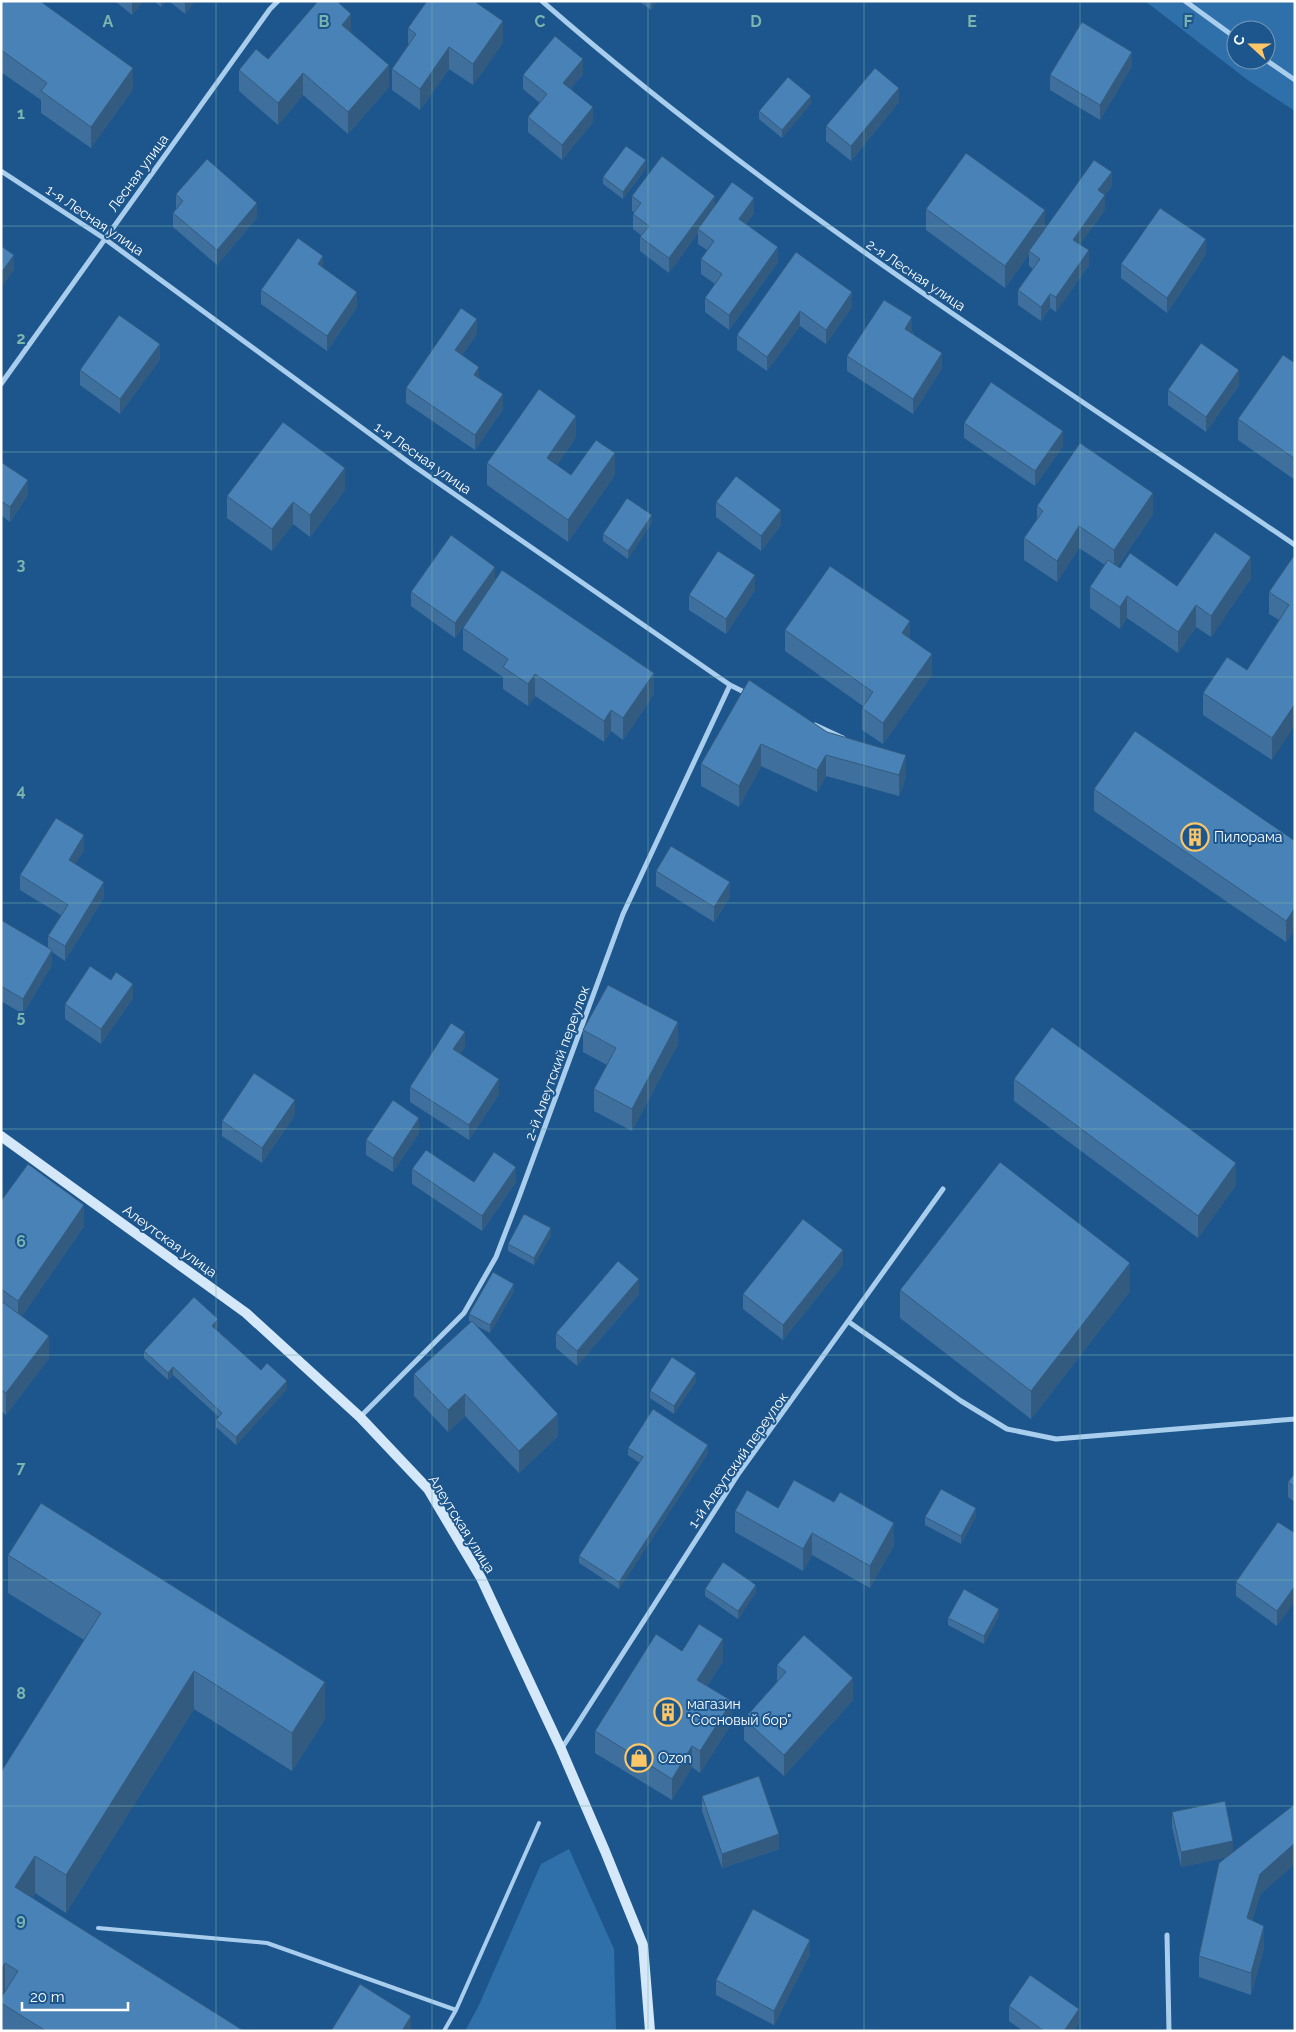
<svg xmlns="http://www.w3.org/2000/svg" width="1296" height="2032" viewBox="0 0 1296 2032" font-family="Raleway,sans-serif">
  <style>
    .green { fill: #2f70aa; fill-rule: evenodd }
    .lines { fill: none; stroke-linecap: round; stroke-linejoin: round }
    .lane { stroke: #a9cded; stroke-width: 4 }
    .street { stroke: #a9cded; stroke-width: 5 }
    .secondary { stroke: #d5e8f9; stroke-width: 10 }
    .wall { fill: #3f709d }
    .shaded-wall { fill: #335b7f }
    .building { fill: #4982b6; stroke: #335b7f }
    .grid { fill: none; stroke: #7bb4af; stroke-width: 1; stroke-opacity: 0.55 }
    .labels { text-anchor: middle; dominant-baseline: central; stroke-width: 4; stroke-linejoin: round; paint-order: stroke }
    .street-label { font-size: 14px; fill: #fff; stroke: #1c568c }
    .poi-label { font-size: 14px; fill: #fff; stroke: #1c568c; text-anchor: start }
    .grid-label { font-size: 16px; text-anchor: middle; font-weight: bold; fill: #7bb4af; stroke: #1c568c; stroke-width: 4; stroke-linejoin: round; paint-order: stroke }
  </style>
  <rect width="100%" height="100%" fill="#1c568c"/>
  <!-- green -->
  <path class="green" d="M1145,1H1295V111L1249,81ZM1236,30H1266V60H1236Z
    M569,1849L614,1949L616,2031H465L479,2005L541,1864Z"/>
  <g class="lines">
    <!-- lane -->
    <path class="lane" d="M98,1928L267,1943L456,2010
      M444,2031L456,2010L539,1823"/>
    <!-- street -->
    <path class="street" d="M542,1C775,205 1039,371 1295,545
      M1185,1L1236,38
      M1266,60L1295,80
      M1,171L105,239L411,464L730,685L748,694
      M1,384L270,9L278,1
      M815,725L843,738
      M849,1322L961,1401L1007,1429L1056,1439L1295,1419
      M360,1417L464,1313L496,1257L519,1197L623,914L730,685
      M562,1748L739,1473L943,1189
      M1167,1935L1169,2031"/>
    <!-- secondary -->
    <path class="secondary" d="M1,1136L246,1313L360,1417L428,1489L481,1578L561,1749L605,1851L643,1945L650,2031"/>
  </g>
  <!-- wall -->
  <path class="wall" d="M1,1L133,89L91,148L41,113V100L1,72Z
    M115,1H143L132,15Z
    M154,1H166L161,7Z
    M169,1H195L185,14Z
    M639,1H657L651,10Z
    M477,4L503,43L473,85L449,69L420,110L392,90V69L408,45V28Z
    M351,33L389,87L348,134L303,95L278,125L239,91V70L268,59Z
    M1132,66L1100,120L1050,90V75Z
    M583,74L571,88L593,122L562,160L528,132V117L540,103L523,89V75Z
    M899,102L851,161L826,141V126Z
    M811,103L782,138L759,119V111Z
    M646,168L623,199L603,184V177Z
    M1112,186L1105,195V210L1080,244L1089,265L1056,312L1050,308L1041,321L1018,305V290L1033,269L1029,266V254L1005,288L926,230V209L1045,228Z
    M176,194L257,218L217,265L173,227V213L176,209Z
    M632,196L715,206L754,213L746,224L778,262L729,330L705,312V298L715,284L701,274V259L707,250L698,244V233L669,273L640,251V237L641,235L633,229V214L634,212L632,211Z
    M796,252L852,307L826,344L800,326L767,371L737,350V335Z
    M1206,254L1167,313L1121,278V264Z
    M323,268L357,307L327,351L261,304V290Z
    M912,332L942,368L913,414L847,371V356Z
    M477,334L462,355L503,409L475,450L406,403V388Z
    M160,359L120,414L80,385V370Z
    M1295,363V480L1238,440V419Z
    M1239,385L1206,432L1168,405V390Z
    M964,423L1063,446L1035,486L964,438Z
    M576,437L557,465L571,475H615L568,542L487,485V463Z
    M1,462L28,495L10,522L1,515Z
    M345,490L310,537L293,524L272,551L227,518V496Z
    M716,502L781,525L761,551L716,517Z
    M1037,506L1153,514L1117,567L1120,568L1177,586L1251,578L1211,637L1196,627L1178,653L1127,618L1120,629L1090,608V587L1105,565L1079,548L1057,582L1024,560V538L1037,519Z
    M652,522L628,559L603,541V534Z
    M1295,554L1272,760L1203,715V693L1247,670L1279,620L1269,614V592Z
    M495,580L654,694L623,740L611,731L604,742L535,696L528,706L503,689V677L463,650V628L477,607L455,638L411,606V592Z
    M755,590L726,634L689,610V595Z
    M785,630L910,638L932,675L883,744L862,730V708L863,706L785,651Z
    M749,680L827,732L906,777L899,796L826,776L817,792L761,766L739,807L701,786V764Z
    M1094,789L1295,841V929L1286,942L1094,811Z
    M84,850L75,864L104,897L65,961L52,952V965L23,1014L1,1001V920L48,948V936L61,915L20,890V875Z
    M656,871L730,897L714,922L656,886Z
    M133,998L101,1044L65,1019V1004Z
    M583,1030L678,1044L632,1131L594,1111V1089L607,1065L583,1052Z
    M465,1047L460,1054L499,1094L469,1140L410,1102V1087Z
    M1014,1079L1236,1185L1198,1238L1014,1101Z
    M295,1115L262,1163L222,1136V1121Z
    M419,1133L393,1172L366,1155V1140Z
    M412,1169L474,1182H516L482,1231L412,1184Z
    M1,1201L84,1226L22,1316L49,1358L6,1415L1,1411Z
    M551,1235L534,1265L508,1251V1244Z
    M843,1265L783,1340L743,1309V1294Z
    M900,1290L1130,1291L1031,1419L900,1318Z
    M514,1291L490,1333L475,1325L558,1436L519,1473L465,1416L448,1432L414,1396V1374L471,1322L469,1321V1314Z
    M639,1294L577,1366L556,1348V1333Z
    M218,1327L216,1329L261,1370L287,1389L236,1445L216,1427V1420L219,1417L173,1375L168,1380L144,1358V1351Z
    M696,1381L674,1414L650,1398V1391Z
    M628,1448L708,1453L619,1589L579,1563V1556L640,1463L628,1455Z
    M1295,1473V1502L1288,1497V1482Z
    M778,1508L894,1545L870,1588L812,1555L803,1571L735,1532V1511Z
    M976,1516L961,1544L925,1525V1517Z
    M1278,1522L1277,1626L1236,1596V1582Z
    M8,1555L325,1719L292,1771L194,1709L66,1913L35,1893L32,1898L244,2031H1V1772L84,1640L8,1593Z
    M705,1589L756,1592L738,1619L705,1596Z
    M999,1616L984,1644L948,1625V1618Z
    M682,1651L723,1661L707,1686L732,1723L700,1773L692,1767L672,1800L595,1753V1731Z
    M777,1665L853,1700L784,1776L744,1740V1719L777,1682Z
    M702,1796L779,1849L722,1868L702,1811Z
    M1172,1812L1233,1852L1260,1895L1252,1921L1264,1948L1251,1995L1199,1977V1956L1227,1857L1181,1867L1172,1827Z
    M810,1954L774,2025L716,1995V1980Z
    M1009,2006L1079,2024L1074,2031H1023L1009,2021Z"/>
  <!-- shaded-wall -->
  <path class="shaded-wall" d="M132,1H143L132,15Z
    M161,1H166L161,7Z
    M185,1H195L185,14Z
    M651,1H657L651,10Z
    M351,14V35L342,25Z
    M503,21V43L473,85V64Z
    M449,47V69L420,110V89Z
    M1132,52V66L1100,120V105Z
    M583,59V74L563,97V83Z
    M389,65V87L348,134V112Z
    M133,68V89L91,148V127Z
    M303,73V95L278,125V103Z
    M899,88V102L851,161V146Z
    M811,96V103L782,138V130Z
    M593,107V122L562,160V145Z
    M646,160V168L623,199V192Z
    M1112,172V186L1105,195V210L1073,254V240L1098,190Z
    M715,196V210L698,229V233L669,273V258Z
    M754,198V213L739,234V219Z
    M257,203V218L217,265V250Z
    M1045,210V232L1029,251V254L1005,288V266Z
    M1206,239V254L1167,313V298Z
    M778,247V262L729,330V315Z
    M1089,250V265L1056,312V297Z
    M14,255V270L1,288V273Z
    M323,256V271L318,264Z
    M357,292V307L327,351V336Z
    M852,292V307L826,344V330Z
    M1050,294V308L1041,321V307Z
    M800,311V326L767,371V357Z
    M912,317V332L905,343V329Z
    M477,319V334L455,365V350Z
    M160,344V359L120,414V399Z
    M942,353V368L913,414V399Z
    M479,367V382L474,375Z
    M1239,370V385L1206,432V417Z
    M503,394V409L475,450V435Z
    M576,416V437L547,480V458Z
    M1063,431V446L1035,486V471Z
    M615,453V475L568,542V520Z
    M345,468V490L310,537V515Z
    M28,480V495L10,522V507Z
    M1153,493V514L1114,571V550Z
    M293,502V524L272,551V529Z
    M781,510V525L761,551V536Z
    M652,515V522L628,559V551Z
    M1079,526V548L1057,582V561Z
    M1251,557V578L1211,637V616Z
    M495,567V581L455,638V623Z
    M755,575V590L726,634V619Z
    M1127,596V618L1120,629V607Z
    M1196,605V627L1178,653V632Z
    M910,621V643L902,633Z
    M932,654V675L883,744V723Z
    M654,673V694L623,740V718Z
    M535,674V696L528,706V684Z
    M1295,704V725L1272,760V738Z
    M611,710V731L604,742V721Z
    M761,744V766L739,807V786Z
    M826,755V776L817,792V770Z
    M906,755V777L899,796V775Z
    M84,835V850L69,875V860Z
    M104,882V897L65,961V946Z
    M730,882V897L714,922V907Z
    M1295,908V929L1286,942V921Z
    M52,950V965L23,1014V999Z
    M133,984V998L101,1044V1029Z
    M678,1022V1044L632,1131V1109Z
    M465,1032V1047L453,1064V1049Z
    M499,1079V1094L469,1140V1125Z
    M295,1100V1115L262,1163V1148Z
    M419,1118V1133L393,1172V1158Z
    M1236,1163V1185L1198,1238V1216Z
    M516,1167V1182L482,1231V1216Z
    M84,1205V1226L18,1322V1301Z
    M551,1228V1235L534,1265V1258Z
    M843,1250V1265L783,1340V1325Z
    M1130,1263V1291L1031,1419V1391Z
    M639,1279V1294L577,1366V1351Z
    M514,1284V1291L490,1333V1325Z
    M218,1319V1327L212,1333V1326Z
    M49,1336V1358L6,1415V1393Z
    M173,1367V1375L168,1380V1373Z
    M696,1373V1381L674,1414V1406Z
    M287,1381V1389L236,1445V1437Z
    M465,1394V1416L448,1432V1410Z
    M558,1414V1436L519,1473V1451Z
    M708,1445V1453L619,1589V1582Z
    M976,1508V1516L961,1544V1536Z
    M894,1523V1545L870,1588V1566Z
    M812,1533V1555L803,1571V1549Z
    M756,1585V1592L738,1619V1611Z
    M1295,1586V1601L1277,1626V1611Z
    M999,1609V1616L984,1644V1636Z
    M723,1639V1661L697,1701V1680Z
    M194,1671V1709L66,1913V1875Z
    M853,1678V1700L784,1776V1755Z
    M325,1682V1719L292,1771V1733Z
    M732,1701V1723L700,1773V1751Z
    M692,1746V1767L672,1800V1779Z
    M779,1834V1849L722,1868V1854Z
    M1233,1841V1856L1181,1867V1852Z
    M1295,1843V1864L1260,1895L1247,1940V1918L1260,1874Z
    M35,1856V1893L15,1925V1887Z
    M1264,1926V1948L1251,1995V1973Z
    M810,1940V1954L774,2025V2011Z
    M5,1963V2001L1,2003V1969Z
    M1079,2009V2024L1074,2031H1064Z
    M411,2016V2031H402Z"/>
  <!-- building -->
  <path class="building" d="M1,1H40L133,68L91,127L41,91L47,83L1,50Z
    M318,1H337L351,14L342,25L389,65L348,112L303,73L278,103L239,70L256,49L268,59Z
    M427,1H474L503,21L473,64L449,47L420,89L392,69L416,34L408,28Z
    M1082,22L1132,52L1100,105L1050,75Z
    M555,36L583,59L563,83L593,107L562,145L528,117L547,94L523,75Z
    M875,68L899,88L851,146L826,126Z
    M788,77L811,96L782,130L759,111Z
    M626,146L646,160L623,192L603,177Z
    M966,153L1045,210L1005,266L926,209Z
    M662,156L715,196L669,258L640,237L649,226L633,214L641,203L632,196Z
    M207,159L257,203L217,250L173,213L183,201L176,194Z
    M1094,160L1112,172L1098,190L1105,195L1073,240L1089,250L1056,297L1050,294L1041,307L1018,290L1040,259L1029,251Z
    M732,182L754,198L739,219L778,247L729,315L705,298L722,274L701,259L714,241L698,229Z
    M1160,208L1206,239L1167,298L1121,264Z
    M298,238L323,256L318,264L357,292L327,336L261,290Z
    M1,246L14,255L1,273Z
    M796,252L852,292L826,330L800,311L767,357L737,335Z
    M884,300L912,317L905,329L942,353L913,399L847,356Z
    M461,308L477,319L455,350L479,367L474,375L503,394L475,435L406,388Z
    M119,315L160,344L120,399L80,370Z
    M1201,343L1239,370L1206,417L1168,390Z
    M1283,355L1295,363V459L1238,419Z
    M991,382L1063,431L1035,471L964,423Z
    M539,389L576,416L547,458L571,475L596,440L615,453L568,520L487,463Z
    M283,422L345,468L310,515L293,502L272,529L227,496Z
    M1080,443L1153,493L1114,550L1079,526L1057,561L1024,538L1043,511L1037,506Z
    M1,462L28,480L10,507L1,501Z
    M736,476L781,510L761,536L716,502Z
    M627,498L652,515L628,551L603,534Z
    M1215,532L1251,557L1211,616L1196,605L1178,632L1127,596L1120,607L1090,587L1108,560L1120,568L1130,553L1177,586Z
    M451,535L495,567L455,623L411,592Z
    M718,551L755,575L726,619L689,595Z
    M1295,554V704L1272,738L1203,693L1227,657L1247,670L1289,605L1269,592Z
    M830,566L910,621L902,633L932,654L883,723L862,708L873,692L785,630Z
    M502,570L654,673L623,718L611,710L604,721L535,674L528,684L503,667L508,659L463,628Z
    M749,680L827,732L906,755L899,775L826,755L817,770L761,744L739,786L701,764Z
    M1135,731L1295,841V908L1286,921L1094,789Z
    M56,818L84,835L69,860L104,882L65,946L48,936L68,905L20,875Z
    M671,846L730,882L714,907L656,871Z
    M1,920L52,950L23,999L1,986Z
    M90,966L111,980L116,972L133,984L101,1029L65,1004Z
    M608,985L678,1022L632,1109L594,1089L616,1048L583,1030Z
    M451,1023L465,1032L453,1049L499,1079L469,1125L410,1087Z
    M1052,1027L1236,1163L1198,1216L1014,1079Z
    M254,1073L295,1100L262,1148L222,1121Z
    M393,1100L419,1118L393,1158L366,1140Z
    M426,1150L474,1182L494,1152L516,1167L482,1216L412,1169Z
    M1000,1162L1130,1263L1031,1391L900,1290Z
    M28,1164L84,1205L18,1301L1,1289V1201Z
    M524,1214L551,1228L534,1258L508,1244Z
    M803,1219L843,1250L783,1325L743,1294Z
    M618,1261L639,1279L577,1351L556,1333Z
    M493,1272L514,1284L490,1325L469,1314Z
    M194,1297L218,1319L212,1326L261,1370L267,1363L287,1381L236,1437L216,1420L222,1413L173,1367L168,1373L144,1351Z
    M1,1301L49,1336L6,1393L1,1390Z
    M472,1321L558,1414L519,1451L465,1394L448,1410L414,1374Z
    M672,1357L696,1373L674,1406L650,1391Z
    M653,1409L708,1445L619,1582L579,1556L643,1457L628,1448Z
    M1295,1473V1487L1288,1482Z
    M794,1480L834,1502L840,1492L894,1523L870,1566L812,1533L803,1549L735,1511L747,1490L778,1508Z
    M941,1489L976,1508L961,1536L925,1517Z
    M41,1503L325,1682L292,1733L194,1671L66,1875L35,1856L15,1887L244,2031H46L1,2003V1998L18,1971L5,1963L1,1969V1772L101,1613L8,1555Z
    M1278,1522L1295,1533V1586L1277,1611L1236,1582Z
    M723,1562L756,1585L738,1611L705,1589Z
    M964,1589L999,1609L984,1636L948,1618Z
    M699,1624L723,1639L697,1680L732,1701L700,1751L692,1746L672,1779L595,1731L656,1634L682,1651Z
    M804,1635L853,1678L784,1755L744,1719L786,1672L777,1665Z
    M759,1776L779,1834L722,1854L702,1796Z
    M1225,1801L1233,1841L1181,1852L1172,1812Z
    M1295,1804V1843L1260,1874L1247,1918L1264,1926L1251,1973L1199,1956L1219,1863Z
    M753,1909L810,1940L774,2011L716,1980Z
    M1030,1975L1079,2009L1064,2031H1044L1009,2006Z
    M360,1984L411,2016L402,2031H331Z"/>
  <!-- grid -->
  <path class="grid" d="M216,1V2031M432,1V2031M648,1V2031M864,1V2031M1080,1V2031M1,226H1295M1,452H1295M1,677H1295M1,903H1295M1,1129H1295M1,1355H1295M1,1580H1295M1,1806H1295"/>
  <!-- icons -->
  <defs>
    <g id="building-ring" transform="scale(1.4375)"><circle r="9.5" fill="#1c568c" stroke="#fdc667" stroke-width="1.5"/><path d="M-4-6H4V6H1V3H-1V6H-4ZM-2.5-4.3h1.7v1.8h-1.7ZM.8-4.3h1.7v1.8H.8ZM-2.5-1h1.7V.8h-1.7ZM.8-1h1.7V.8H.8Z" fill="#fdc667"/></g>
    <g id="shop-ring" transform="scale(1.4375)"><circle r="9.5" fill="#1c568c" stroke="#fdc667" stroke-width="1.5"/><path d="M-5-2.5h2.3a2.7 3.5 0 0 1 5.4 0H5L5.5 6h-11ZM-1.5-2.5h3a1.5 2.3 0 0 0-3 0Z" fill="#fdc667"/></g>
  </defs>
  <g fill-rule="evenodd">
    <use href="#building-ring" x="1195" y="837"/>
    <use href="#building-ring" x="668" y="1712"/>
    <use href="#shop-ring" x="639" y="1758"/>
  </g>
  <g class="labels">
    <!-- street labels -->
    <g class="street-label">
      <text transform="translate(138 173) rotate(-54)">Лесная улица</text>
      <text transform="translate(95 220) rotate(34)">1-я Лесная улица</text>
      <text transform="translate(916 275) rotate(34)">2-я Лесная улица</text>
      <text transform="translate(423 458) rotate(35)">1-я Лесная улица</text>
      <text transform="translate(557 1063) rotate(-70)">2-й Алеутский переулок</text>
      <text transform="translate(170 1241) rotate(36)">Алеутская улица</text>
      <text transform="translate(738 1460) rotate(-55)">1-й Алеутский переулок</text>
      <text transform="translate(462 1524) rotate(58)">Алеутская улица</text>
    </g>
    <!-- poi labels -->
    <g class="poi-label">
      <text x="1214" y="837">Пилорама</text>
      <text x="687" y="1704">магазин<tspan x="687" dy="16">"Сосновый бор"</tspan></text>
      <text x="658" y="1758">Ozon</text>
    </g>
  </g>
  <g class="grid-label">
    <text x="108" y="27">A</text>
    <text x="324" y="27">B</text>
    <text x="540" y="27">C</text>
    <text x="756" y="27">D</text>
    <text x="972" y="27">E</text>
    <text x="1188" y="27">F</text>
    <text x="21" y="119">1</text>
    <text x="21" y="344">2</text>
    <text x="21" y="570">3</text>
    <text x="21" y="796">4</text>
    <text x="21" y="1022">5</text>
    <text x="21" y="1247">6</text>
    <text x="21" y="1473">7</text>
    <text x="21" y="1699">8</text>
    <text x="21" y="1925">9</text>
  </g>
  <!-- border -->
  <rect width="1296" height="2032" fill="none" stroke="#ffffff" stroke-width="5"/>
  <!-- north arrow -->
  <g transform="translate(1251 45) rotate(291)"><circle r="24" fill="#1c568c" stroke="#779aba"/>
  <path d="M0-4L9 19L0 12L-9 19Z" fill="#fdc667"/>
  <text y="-8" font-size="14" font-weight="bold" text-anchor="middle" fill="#ffffff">С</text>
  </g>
  <!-- scale -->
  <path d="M22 2002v8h106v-8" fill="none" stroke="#ffffff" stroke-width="2.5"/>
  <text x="30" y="2002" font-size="15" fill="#ffffff" stroke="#1c568c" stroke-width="4" paint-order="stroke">20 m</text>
</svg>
